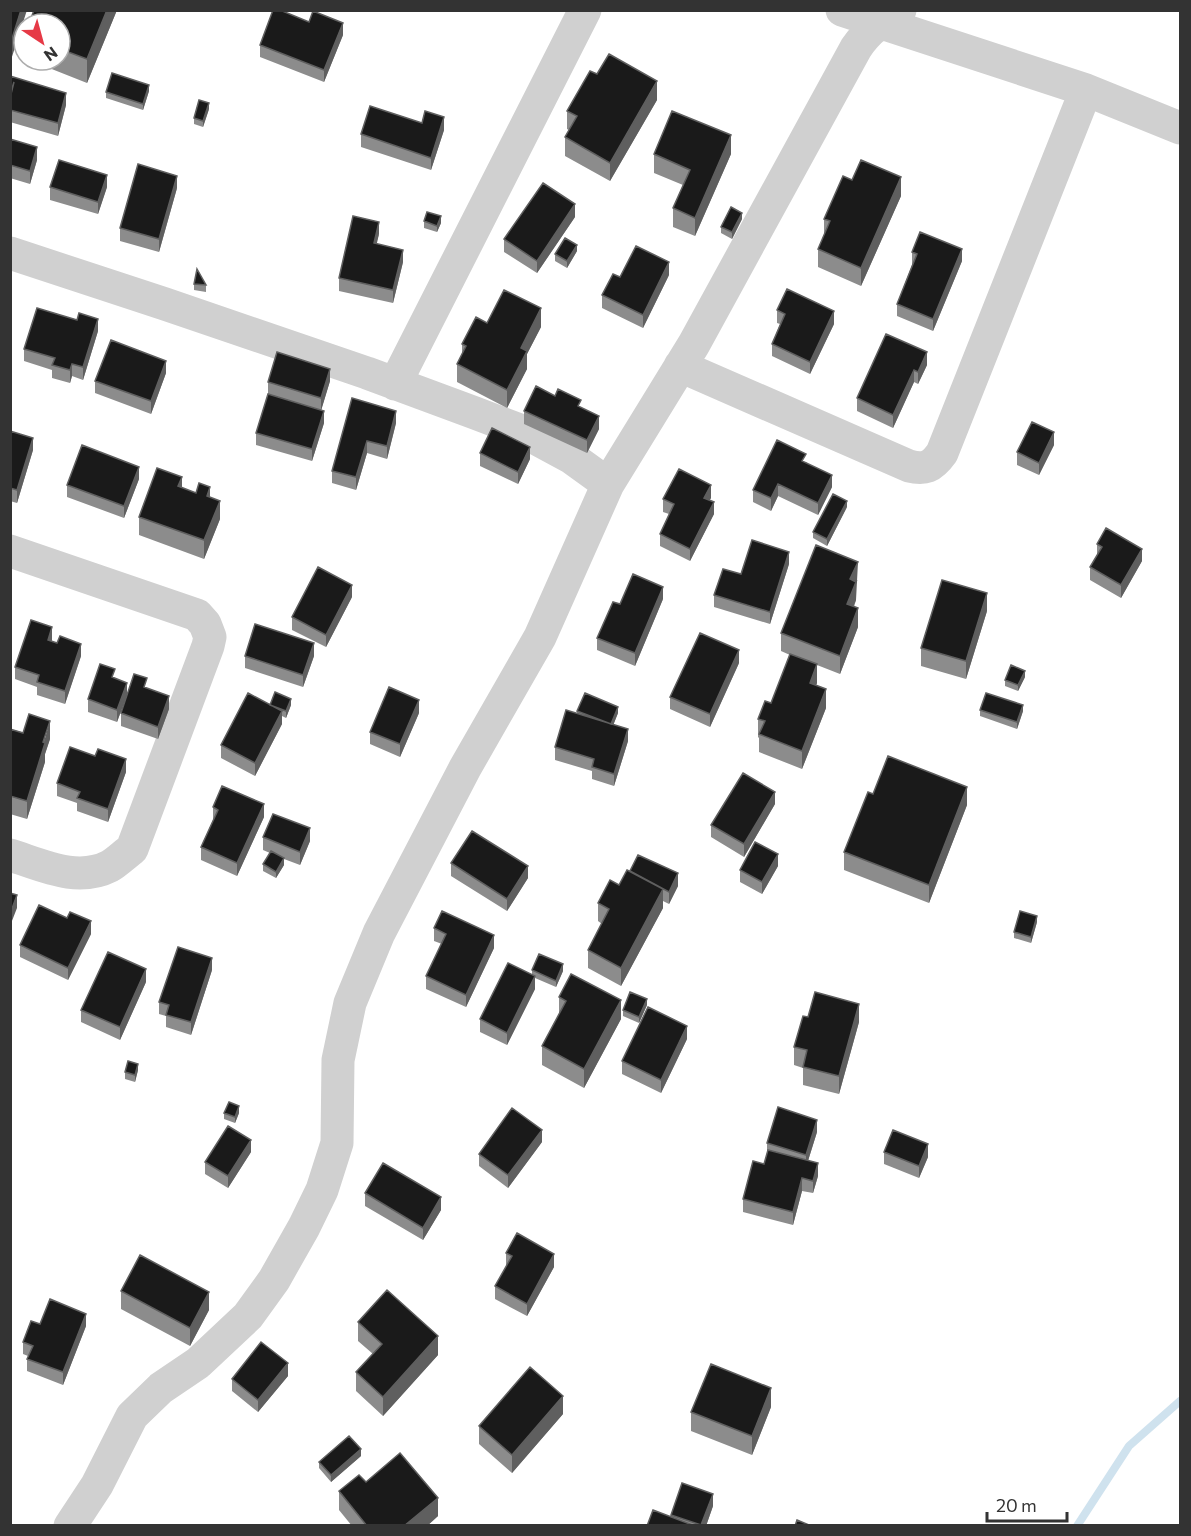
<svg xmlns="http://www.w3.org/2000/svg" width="1191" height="1536" viewBox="0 0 1191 1536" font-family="Commissioner,sans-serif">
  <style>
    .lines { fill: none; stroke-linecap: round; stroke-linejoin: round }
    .stream { stroke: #cfe2ee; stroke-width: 8 }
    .minor { stroke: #d0d0d0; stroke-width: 33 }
    .wall { fill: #8c8c8c }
    .shaded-wall { fill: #5f5f5f }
    .building { fill: #1a1a1a; stroke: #5f5f5f; stroke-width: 1.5 }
  </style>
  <rect width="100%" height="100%" fill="#fff"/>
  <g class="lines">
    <!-- stream -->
    <path class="stream" d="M1077,1526L1129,1446L1180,1401"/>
    <!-- minor -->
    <path class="minor" d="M842,10L1086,90L1180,128
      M10,253L165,304L367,373L475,413L522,431L572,458L608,484
      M680,366L909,466C925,470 932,467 942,453L1086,90
      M395,384L585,10
      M10,551L197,615L205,624L210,637L208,646L132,849C125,854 118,861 110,866C77,883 42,865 10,855
      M70,1526L97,1485L132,1416L161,1388L198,1363L248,1316L274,1280L304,1227L322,1190L337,1143L338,1060L350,1003L379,933L465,768L540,637L608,484L694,344L856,48C868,30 881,21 900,10"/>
  </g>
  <!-- wall -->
  <path class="wall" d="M33,10H117L87,83L29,60H60V24L33,13Z
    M309,22L343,35L324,82L260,57V45Z
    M597,74L657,100L610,181L565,156V137L569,130L567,129V111Z
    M10,76L66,105L58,136L10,122Z
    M149,91L143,110L106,98V92Z
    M209,109L203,127L194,124V118Z
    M422,123L444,130L431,170L361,147V134Z
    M10,139L37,160L30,184L10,178Z
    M654,154H731L695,236L673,227V208L683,185L654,173Z
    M852,180L901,196L861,286L818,267V249L824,236V219Z
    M50,187H107L98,214L50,200Z
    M177,188L159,252L120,241V228Z
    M575,217L537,273L504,252V239Z
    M742,219L732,239L721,233V227Z
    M424,221L441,223L437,232L424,228Z
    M379,234L376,244L403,262L393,303L339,291V278Z
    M577,251L567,268L555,261V254Z
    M912,252L962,261L933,331L897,316V304L912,265Z
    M669,275L643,328L602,308V295Z
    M194,284L206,285V292L194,290Z
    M777,310L834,324L810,374L772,356V344L780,324L777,323Z
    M487,323L541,327L527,354V369L507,408L457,382V364L462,354V344Z
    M98,331L83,380L72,376L70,383L52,378V370L24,361V349Z
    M927,352V365L918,384L914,382L893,428L857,411V398Z
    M166,373L151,414L95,393V381Z
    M330,381L321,410L324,423L312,461L256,445V433L268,394V382Z
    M352,398L396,423L387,459L367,453L356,490L332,483V471Z
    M581,408L599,429L587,453L524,424V411Z
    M10,431L33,450L17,503L10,501Z
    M1054,445L1039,475L1017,465V452Z
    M480,453L530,459L518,484L480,466Z
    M806,462L832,487L818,515L778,496L771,511L753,502V490Z
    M139,479L124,518L67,497V485Z
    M182,488L196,493L220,519L204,559L139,535V517Z
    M711,498L709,500L714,514L690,561L660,546V534L669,514L663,512V499Z
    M847,507L827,546L813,538V532Z
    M1097,544L1142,561L1121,598L1090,580V567L1097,555Z
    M789,564L770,624L714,607V595L741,574Z
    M858,580L856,583V600L854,607L858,627L840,674L817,665V683L816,685L826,708L802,769L759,752V738L758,737V719L771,703L790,655L781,651V633Z
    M352,597L326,647L292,630V617Z
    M663,599L635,666L597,650V638Z
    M987,611L966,679L921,666V648Z
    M52,640V641L81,656L65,704L37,695V687L15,679V667Z
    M245,656H314L303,687L245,668Z
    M739,663L710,727L670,709V697Z
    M1025,677L1018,691L1005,686V680Z
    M115,679L127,695L147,688L169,709L158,739L121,726V713L124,703L117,722L88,712V699Z
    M270,705H291L286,718L282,716V724L255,776L221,758V745Z
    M980,710L1023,711L1017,729L980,716Z
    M577,711L618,713L613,725L628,741L614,786L592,779V771L555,760V747L577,713Z
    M419,713L400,757L370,744V732Z
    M10,729L50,739L45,754V762L27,819L10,814Z
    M95,756L126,772L108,822L77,811V803L57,796V783Z
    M873,794L967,805L929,903L844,870V852Z
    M775,804L744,857L711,837V825Z
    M213,807L264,817L237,876L201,860V847L213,820Z
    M263,837L310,841L300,865L284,859V865L276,878L263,871V864L270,853L263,850Z
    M451,863L528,878L507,911L451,876Z
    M778,866L762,894L740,882V870Z
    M630,871L678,886L669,904L663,901V908L621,986L588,968V950L602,924L598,921V903L619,885Z
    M1037,922L1031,943L1014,938V932Z
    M434,928L494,948L466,1007L426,989V976L442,944L434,941Z
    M91,934L68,980L20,957V945Z
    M212,970L191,1035L166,1027V1016L159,1014V1002Z
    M532,970L563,971L556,987L535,978V989L507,1045L480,1032V1019L532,975Z
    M146,982L120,1040L81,1022V1010Z
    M559,997L621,1019L584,1088L542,1065V1046L559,1014Z
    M647,1005L639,1023L623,1016V1010Z
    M808,1017L859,1022L839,1094L803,1085V1068L794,1065V1047Z
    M687,1039L661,1093L622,1074V1061Z
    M138,1070L135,1082L125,1079V1072Z
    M224,1113H239L235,1123L224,1119Z
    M817,1132L808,1161L818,1176L813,1193L802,1191L793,1225L743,1212V1199L764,1164L767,1153V1143Z
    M542,1142L508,1188L479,1166V1154Z
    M251,1152L228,1188L205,1174V1162Z
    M884,1152L928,1157L919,1178L884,1164Z
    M365,1193L441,1210L423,1240L365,1206Z
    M506,1253L554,1267L527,1316L495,1299V1286L507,1266L506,1265Z
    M121,1291L209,1310L190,1346L121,1309Z
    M358,1322L438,1355L383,1416L356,1391V1372L373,1354L358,1341Z
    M40,1324L86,1326L63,1385L27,1371V1359L28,1356L23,1354V1342Z
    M288,1376L258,1412L232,1391V1379Z
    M771,1407L752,1455L691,1431V1412Z
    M563,1414L512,1473L479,1444V1426Z
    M361,1456L331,1482L319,1468V1462Z
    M366,1482L438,1516L427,1526H352L339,1510V1491Z
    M713,1506L706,1526H647L671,1517V1515Z"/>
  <!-- shaded-wall -->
  <path class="shaded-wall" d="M21,10H27L10,63V45Z
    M107,10H117L87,83V59Z
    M343,23V35L324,82V70Z
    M657,81V100L610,181V163Z
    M149,85V91L143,110V104Z
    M66,93V105L58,136V123Z
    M209,103V109L203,127V121Z
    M444,117V130L431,170V158Z
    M731,135V154L695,236V218Z
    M37,147V160L30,184V171Z
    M107,175V187L98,214V202Z
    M177,176V188L159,252V239Z
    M901,177V196L861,286V268Z
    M575,204V217L537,273V261Z
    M742,213V219L732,239V232Z
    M441,216V223L437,232V226Z
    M379,222V234L374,256V243Z
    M577,245V251L567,268V261Z
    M962,249V261L933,331V319Z
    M403,250V262L393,303V290Z
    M669,262V275L643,328V315Z
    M541,308V327L527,354V369L507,408V390L521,348Z
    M834,311V324L810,374V362Z
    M98,319V331L83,380V367Z
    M927,352V365L918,384V372Z
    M166,361V373L151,414V401Z
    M72,364V376L70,383V370Z
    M330,369V381L321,411V398Z
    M914,370V382L893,428V415Z
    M324,411V423L312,461V449Z
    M396,411V423L387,459V446Z
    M599,416V429L587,453V440Z
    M1054,432V445L1039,475V463Z
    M33,438V450L17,503V490Z
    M367,441V453L356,490V477Z
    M530,447V459L518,484V472Z
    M139,467V479L124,518V506Z
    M832,475V487L818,515V503Z
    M182,477V495L178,486Z
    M778,484V496L771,511V498Z
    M711,485V498L704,510V498Z
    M210,487V505L207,496Z
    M220,501V519L204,559V540Z
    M847,501V507L827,546V539Z
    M714,502V514L690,561V549Z
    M1142,549V561L1121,598V585Z
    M789,552V564L770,624V612Z
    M858,562L856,600L847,622V604L850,579Z
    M352,585V597L326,647V635Z
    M663,587V599L635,666V653Z
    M987,593V611L966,679V661Z
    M858,608V627L840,674V656Z
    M52,627V640L48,653V640Z
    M314,643V656L303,687V675Z
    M81,644V656L65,704V691Z
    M739,650V663L710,727V714Z
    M817,664V683L810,701V683Z
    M1025,671V677L1018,691V685Z
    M127,683V695L117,722V710Z
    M826,689V708L802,769V751Z
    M169,696V709L158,739V727Z
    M291,699V705L286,718V711Z
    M419,700V713L400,757V744Z
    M1023,705V711L1017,729V722Z
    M618,707V713L611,731V724Z
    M282,711V724L255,776V763Z
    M50,721V739L45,754V762L27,819V801Z
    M628,729V741L614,786V774Z
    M126,759V772L108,822V809Z
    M967,787V805L929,903V885Z
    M775,792V804L744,857V844Z
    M264,804V817L237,876V863Z
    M310,828V841L300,865V852Z
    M778,854V866L762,894V882Z
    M284,858V865L276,878V872Z
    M528,866V878L507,911V899Z
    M678,873V886L669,904V892Z
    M663,889V908L621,986V968Z
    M17,895V908L10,926V914Z
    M1037,916V922L1031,943V937Z
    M91,921V934L68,980V968Z
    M494,935V948L466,1007V995Z
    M212,958V970L191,1035V1022Z
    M563,964V971L556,987V981Z
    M146,969V982L120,1040V1027Z
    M535,976V989L507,1045V1033Z
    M647,999V1005L639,1023V1017Z
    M621,1000V1019L584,1088V1069Z
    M859,1004V1022L839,1094V1076Z
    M687,1026V1039L661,1093V1080Z
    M138,1064V1070L135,1082V1075Z
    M239,1106V1113L235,1123V1117Z
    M817,1120V1132L806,1167V1155Z
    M542,1130V1142L508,1188V1175Z
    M251,1140V1152L228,1188V1176Z
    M928,1144V1157L919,1178V1166Z
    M818,1163V1176L813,1193V1181Z
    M802,1178V1191L793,1225V1212Z
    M441,1197V1210L423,1240V1228Z
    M554,1254V1267L527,1316V1304Z
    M209,1292V1310L190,1346V1328Z
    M86,1314V1326L63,1385V1372Z
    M438,1336V1355L383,1416V1397Z
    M288,1363V1376L258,1412V1400Z
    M771,1388V1407L752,1455V1436Z
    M563,1396V1414L512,1473V1455Z
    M361,1449V1456L331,1482V1475Z
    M713,1494V1506L706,1526H701Z
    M438,1498V1516L427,1526H404Z"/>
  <!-- building -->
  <path class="building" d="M10,10H21L10,45Z
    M34,10H107L87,59L60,49V24H29Z
    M273,10H280L309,22L313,11L343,23L324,70L260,45Z
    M609,54L657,81L610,163L565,137L577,116L567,111L590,71L597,74Z
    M112,73L149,85L143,104L106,92Z
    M10,76L66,93L58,123L10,110V98L14,82L10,95Z
    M199,100L209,103L203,121L194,118Z
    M370,106L422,123L425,111L444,117L431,158L361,134Z
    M672,111L731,135L695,218L673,208L690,170L654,154Z
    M10,139L37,147L30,171L10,165Z
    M59,160L107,175L98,202L50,187Z
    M861,160L901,177L861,268L818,249L830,221L824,219L843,176L852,180Z
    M138,164L177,176L159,239L120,228Z
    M543,183L575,204L537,261L504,239Z
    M731,207L742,213L732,232L721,227Z
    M427,212L441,216L437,226L424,221Z
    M353,216L379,222L374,243L403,250L393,290L339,278Z
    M920,232L962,249L933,319L897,304L917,254L912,252Z
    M565,238L577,245L567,261L555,254Z
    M636,246L669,262L643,315L602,295L613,274L620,277Z
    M197,269L206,285L194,284Z
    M787,289L834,311L810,362L772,344L785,314L777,310Z
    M504,290L541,308L521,348L527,351L507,390L457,364L466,346L462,344L476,317L487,323Z
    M37,308L77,320L79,313L98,319L83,367L72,364L70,370L52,365L55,358L24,349Z
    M886,334L927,352L918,372L914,370L893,415L857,398Z
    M111,340L166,361L151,401L95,381Z
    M277,352L330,369L321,398L268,382Z
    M536,386L555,396L558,389L581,400L578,406L599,416L587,440L524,411Z
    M268,394L324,411L312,449L256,433Z
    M352,398L396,411L387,446L367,441L356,477L332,471Z
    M1032,422L1054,432L1039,463L1017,452Z
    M492,428L530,447L518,472L480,453Z
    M10,431L33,438L17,490L10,488Z
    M777,440L806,454L802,461L832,475L818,503L778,484L771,498L753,490Z
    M82,445L139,467L124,506L67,485Z
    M157,468L182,477L178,486L196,493L199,483L210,487L207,496L220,501L204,540L139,517Z
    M679,469L711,485L704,498L714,502L690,549L660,534L674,504L663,499Z
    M833,494L847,501L827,539L813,532Z
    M1106,528L1142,549L1121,585L1090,567L1102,547L1097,544Z
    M752,540L789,552L770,612L714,595L723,569L741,574Z
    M816,545L858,562L850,579L856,582L847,604L858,608L840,656L781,633Z
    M318,567L352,585L326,635L292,617Z
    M633,574L663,587L635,653L597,638L613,602L620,604Z
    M942,580L987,593L966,661L921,648Z
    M31,620L52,627L48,640L57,643L60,636L81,644L65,691L37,682L39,675L15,667Z
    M255,624L314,643L303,675L245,656Z
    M700,633L739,650L710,714L670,697Z
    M790,654L817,664L810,683L826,689L802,751L759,734L765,721L758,719L765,701L771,703Z
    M100,664L115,669L112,677L127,683L117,710L88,699Z
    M1011,665L1025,671L1018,685L1005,680Z
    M134,674L147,678L144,687L169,696L158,727L121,713Z
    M389,687L419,700L400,744L370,732Z
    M275,692L291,699L286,711L270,705Z
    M248,693L282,711L255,763L221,745Z
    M585,693L618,707L611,724L577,711Z
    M986,693L1023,705L1017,722L980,710Z
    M566,710L628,729L614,774L592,767L594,759L555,747Z
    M29,714L50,721L43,742L45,743L27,801L10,796V729L23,733Z
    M70,747L95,756L98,749L126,759L108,809L77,798L80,792L57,783Z
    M888,756L967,787L929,885L844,852L868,792L873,794Z
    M743,773L775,792L744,844L711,825Z
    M222,786L264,804L237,863L201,847L218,810L213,807Z
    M273,814L310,828L300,852L263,837Z
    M472,831L528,866L507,899L451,863Z
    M755,842L778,854L762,882L740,870Z
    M271,851L284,858L276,872L263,864Z
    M638,855L678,873L669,892L630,871Z
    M627,870L663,889L621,968L588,950L609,909L598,903L610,880L619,885Z
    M10,893L17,895L10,914Z
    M39,905L67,918L70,912L91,921L68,968L20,945Z
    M442,911L494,935L466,995L426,976L446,934L434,928Z
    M1020,911L1037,916L1031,937L1014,932Z
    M178,947L212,958L191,1022L166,1015L169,1005L159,1002Z
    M108,952L146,969L120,1027L81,1010Z
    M539,954L563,964L556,981L532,970Z
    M508,963L535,976L507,1033L480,1019Z
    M571,974L621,1000L584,1069L542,1046L566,1001L559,997Z
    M630,992L647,999L639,1017L623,1010Z
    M815,992L859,1004L839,1076L803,1067L807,1050L794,1047L803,1016L808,1017Z
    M648,1007L687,1026L661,1080L622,1061Z
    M128,1061L138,1064L135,1075L125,1072Z
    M229,1102L239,1106L235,1117L224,1113Z
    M778,1107L817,1120L806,1155L767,1143Z
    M512,1108L542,1130L508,1175L479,1154Z
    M228,1126L251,1140L228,1176L205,1162Z
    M893,1130L928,1144L919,1166L884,1152Z
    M768,1150L818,1163L813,1181L802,1178L793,1212L743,1199L753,1161L764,1164Z
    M383,1163L441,1197L423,1228L365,1193Z
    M517,1233L554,1254L527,1304L495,1286L512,1256L506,1253Z
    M140,1255L209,1292L190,1328L121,1291Z
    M387,1290L438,1336L383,1397L356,1372L382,1344L358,1322Z
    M50,1299L86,1314L63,1372L27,1359L33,1346L23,1342L31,1321L40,1324Z
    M261,1342L288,1363L258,1400L232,1379Z
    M711,1364L771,1388L752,1436L691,1412Z
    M530,1367L563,1396L512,1455L479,1426Z
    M349,1436L361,1449L331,1475L319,1462Z
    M400,1453L438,1498L404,1526H367L339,1491L359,1475L366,1482Z
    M682,1483L713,1494L701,1525L671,1515Z
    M653,1510L695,1526H647Z
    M797,1520L809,1525V1526H795Z"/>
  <!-- border -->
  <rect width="1191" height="1536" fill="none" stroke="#333333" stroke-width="24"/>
  <!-- north arrow -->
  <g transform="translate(42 42) rotate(144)"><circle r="28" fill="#ffffff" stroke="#adadad" stroke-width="1.5"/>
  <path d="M0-4.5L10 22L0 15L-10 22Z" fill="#e63946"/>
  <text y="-9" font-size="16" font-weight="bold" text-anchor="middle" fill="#333333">N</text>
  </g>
  <!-- scale -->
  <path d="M987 1512v9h80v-9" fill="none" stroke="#333333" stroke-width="3"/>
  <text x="996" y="1512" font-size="18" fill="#333333" stroke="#ffffff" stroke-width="4.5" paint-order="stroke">20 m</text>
</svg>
